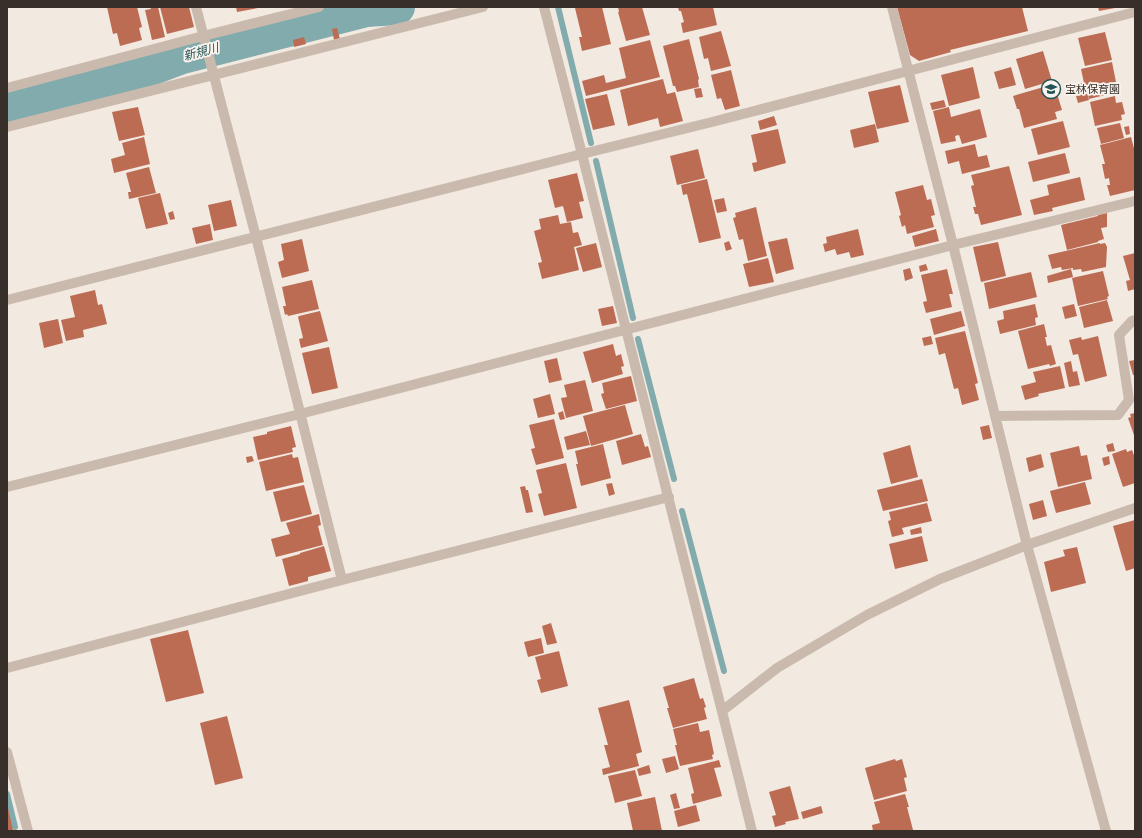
<svg xmlns="http://www.w3.org/2000/svg" width="1142" height="838" viewBox="0 0 1142 838" font-family="'Public Sans','Noto Sans JP',sans-serif">
  <style>
    .lines { fill: none; stroke-linecap: round; stroke-linejoin: round }
    .stream { stroke: #82abad; stroke-width: 6 }
    .river { stroke: #82abad; stroke-width: 36 }
    .building { fill: #bd6c54 }
    .minor { stroke: #c9baad; stroke-width: 10 }
    .labels { text-anchor: middle; dominant-baseline: central; stroke-width: 3.5; stroke-linejoin: round; paint-order: stroke }
    .poi-label { font-size: 11px; fill: #382f2b; stroke: #f9f4ed; text-anchor: start }
    .water-label { font-size: 12px; font-style: italic; fill: #245457; stroke: #f9f4ed }
  </style>
  <rect width="100%" height="100%" fill="#f2e9e1"/>
  <g class="lines">
    <!-- stream -->
    <path class="stream" d="M558,7L591,143
      M596,161L633,318
      M638,339L674,479
      M682,511L724,671
      M7,794L15,827"/>
    <!-- river -->
    <path class="river" d="M7,107L132,75L182,56L366,9L397,7"/>
  </g>
  <!-- building -->
  <path class="building" d="M107,7H137L142,27L139,28L142,40L120,46L117,33L113,34Z
    M150,7H158L165,37L152,40L145,10L151,9Z
    M160,7H189L194,27L167,34Z
    M236,7H258V8L237,12Z
    M580,7H602L611,44L582,51L579,37H582L575,8Z
    M618,7H642L650,35L626,41L618,12H619Z
    M678,7H713L717,25L683,33L681,23L684,22L681,11H679Z
    M897,7H1022L1028,31L950,50L951,52L919,61L910,55Z
    M1098,7H1115V8L1099,11Z
    M337,28L340,39L334,40L332,29Z
    M721,31L731,66L711,71L708,58L704,59L699,37Z
    M1105,32L1112,60L1085,66L1078,38Z
    M304,37L306,44L294,47L293,40Z
    M689,39L699,79L698,80L699,87L677,92L675,86H673L663,46Z
    M650,40L660,77L586,96L582,81L604,75L606,83L626,78L619,48Z
    M1043,51L1052,81L1025,89L1016,59Z
    M1112,62L1116,82L1113,83L1114,90L1104,92L1105,95L1089,99L1087,91L1083,92L1080,83H1084L1081,69Z
    M973,67L980,98L949,106L941,75Z
    M1011,67L1016,85L999,89L994,72Z
    M731,70L740,106L725,110L721,98L717,99L711,75Z
    M663,79L667,94L675,92L683,121L660,127L658,118L628,126L620,90Z
    M1054,84L1062,110L1055,112L1057,119L1024,128L1019,109H1017L1013,96Z
    M900,85L909,122L877,129L868,92Z
    M701,88L703,97L696,98L694,89Z
    M1087,93L1089,100L1078,103L1076,96Z
    M607,94L615,125L593,130L585,99Z
    M1115,96L1116,103L1122,102L1125,114L1121,115L1122,120L1095,126L1090,102Z
    M944,100L946,107L932,110L930,103Z
    M138,107L145,135L119,141L112,112Z
    M949,107L951,117L980,109L987,137L962,144L959,135L955,136L956,141L941,144L933,111Z
    M774,116L777,125L760,130L758,121Z
    M1063,121L1070,147L1038,155L1031,129Z
    M1120,123L1124,138L1101,144L1097,128Z
    M875,124L879,142L854,148L850,130Z
    M1129,126L1130,134L1126,135L1124,127Z
    M778,129L786,163L754,172L752,163L757,162L751,135Z
    M144,137L150,164L114,173L111,159L125,155L122,143Z
    M1131,137L1135,152V190L1110,196L1107,185H1110L1109,178L1105,179L1102,164H1105L1100,145Z
    M975,144L978,157L987,155L990,167L962,174L959,161L948,164L945,151Z
    M698,149L705,178L677,185L670,156Z
    M1065,153L1070,173L1033,182L1028,162Z
    M1009,166L1022,215L981,225L978,214H975L973,207H976L971,186L974,185L971,175Z
    M149,167L156,193L129,199L128,192H131L126,173Z
    M577,173L584,201L579,202L583,218L567,222L563,206L555,208L548,180Z
    M1080,177L1085,200L1052,208L1053,211L1034,215L1030,200L1049,195L1047,185Z
    M707,179L721,238L699,243L687,194L683,195L681,185Z
    M923,185L927,200L931,199L935,215L931,216L934,227L907,234L905,225L902,227L899,216L901,215L895,192Z
    M160,193L168,224L146,229L138,198Z
    M724,198L727,211L717,213L714,200Z
    M231,200L237,226L214,231L208,205Z
    M756,207L767,256L748,261L743,239L739,240L733,218L736,217L735,213Z
    M173,211L175,219L170,220L168,213Z
    M1107,213V227L1101,228L1104,239L1098,241V242L1067,250L1061,225L1098,216V215Z
    M558,215L560,224L571,222L573,233L578,232L582,245L574,247L579,270L542,279L538,263L542,262L534,231L541,229L539,219Z
    M210,224L213,240L196,244L192,228Z
    M858,229L864,255L851,258L849,252L837,255L835,249L825,252L823,244L827,243L826,237Z
    M936,229L939,241L915,247L912,236Z
    M787,238L794,269L776,274L768,242Z
    M302,239L309,271L282,278L278,262L284,260L281,244Z
    M729,241L732,249L726,251L724,243Z
    M998,242L1006,276L981,282L973,247Z
    M596,243L602,267L583,272L576,248Z
    M1100,243V244L1105,243L1107,247L1106,267L1082,272L1081,269L1073,270V268L1062,270L1061,267L1052,269L1048,255Z
    M1135,253V289L1128,291L1126,281L1130,280L1123,256Z
    M768,258L774,282L749,287L743,264Z
    M926,264L928,270L920,272L919,266Z
    M910,268L913,278L905,281L903,270Z
    M947,269L953,294H949L952,307L926,313L923,302L927,301L921,275Z
    M1071,269L1073,277L1048,283L1047,276Z
    M1103,271L1109,296L1107,297L1108,299L1078,306L1072,278Z
    M1031,272L1037,297L989,309L984,283Z
    M312,280L319,309L288,316L287,314L285,315L283,306H286L282,287Z
    M95,290L98,305L102,304L107,324L83,330L84,337L66,341L61,320L75,317L70,296Z
    M1107,300L1113,321L1084,328L1079,307Z
    M1035,304L1038,317L1035,318L1036,325L1000,334L997,321L1004,319L1003,311Z
    M1074,304L1077,316L1065,319L1062,307Z
    M613,306L617,323L602,326L598,309Z
    M320,311L328,341L301,348L299,339L303,338L298,317L299,316Z
    M961,311L965,326L934,335L930,319Z
    M58,319L63,343L44,348L39,323Z
    M1044,324L1047,337H1045L1047,346L1051,345L1056,364L1050,366L1049,364L1028,369L1018,331Z
    M965,331L978,383L975,384L979,400L962,405L958,388L954,389L945,353L939,355L935,338Z
    M931,336L933,344L924,346L922,338Z
    M1098,336L1107,376L1085,382L1078,354L1073,355L1069,340L1081,337L1082,340Z
    M613,344L616,356L621,354L624,366L621,367L623,374L592,383L583,352Z
    M329,347L338,388L312,394L302,353Z
    M557,358L562,380L549,383L544,361Z
    M1135,360V375H1133L1129,361Z
    M1071,361L1073,372L1077,371L1080,385L1069,387L1064,363Z
    M1060,366L1065,388L1038,394L1039,396L1025,400L1021,386L1036,382L1033,372Z
    M631,376L637,401L606,409L601,394L604,393L602,383Z
    M585,380L593,411L566,418L561,398L567,397L564,385Z
    M550,394L555,414L538,418L533,399Z
    M625,405L633,434L591,446L583,416Z
    M563,411L565,419L560,420L558,413Z
    M1135,413V438L1128,418L1131,417L1130,414Z
    M554,419L564,458L536,465L531,449L535,448L529,425Z
    M989,425L992,438L983,440L980,427Z
    M291,426L296,447L292,448L293,452L258,460L253,437L267,434V432Z
    M586,431L590,445L567,450L564,437Z
    M641,434L645,447L648,446L651,457L622,465L616,441Z
    M1113,443L1115,451L1108,452L1106,445Z
    M603,444L611,478L581,486L576,464H578L575,451Z
    M910,445L918,477L891,484L883,453Z
    M1079,446L1081,456L1087,455L1092,479L1058,487L1050,453Z
    M1126,449L1127,452L1132,450L1135,458V483L1123,487L1112,454Z
    M292,454L293,458L298,457L304,482L266,491L259,462Z
    M1041,454L1044,467L1029,472L1026,458Z
    M252,456L254,461L247,463L246,457Z
    M1109,456L1110,464L1104,466L1102,458Z
    M566,463L577,508L544,516L538,494L542,493L536,470Z
    M922,479L928,501L883,511L877,490Z
    M1085,482L1091,504L1056,513L1050,491Z
    M612,483L615,494L609,496L606,484Z
    M304,485L312,514L281,522L273,492Z
    M525,486L526,490H528L533,512L526,513L520,487Z
    M1043,500L1047,516L1033,520L1029,504Z
    M927,503L932,521L902,528L904,534L892,537L888,521L891,520L889,512Z
    M319,514L321,525L318,526L323,545L276,557L271,539L290,534L286,523Z
    M1135,520V568L1126,571L1113,526Z
    M921,527L922,533L911,535L910,530Z
    M922,536L928,561L895,569L889,544Z
    M324,546L331,571L308,577V581L289,586L282,559L300,554V553Z
    M1077,547L1086,583L1051,592L1044,562L1065,556L1063,550Z
    M551,623L557,643L547,645L542,626Z
    M188,630L204,693L166,702L150,639Z
    M541,638L544,653L528,657L524,642Z
    M559,651L568,686L541,693L537,680L541,679L535,657Z
    M694,678L700,699L703,698L706,707L704,708L707,719L673,728L667,708H669L663,687Z
    M629,700L642,752L636,754L639,766L603,775L602,769L610,767L604,745H608L598,708Z
    M227,716L243,778L215,785L200,723Z
    M698,723L700,732L709,730L714,754L712,755L713,759L680,766L675,745H677L673,729Z
    M675,756L679,769L666,773L662,759Z
    M895,759L896,761L902,759L907,777L904,778L907,791L874,800L865,768Z
    M719,760L721,767L714,768L722,796L693,804L691,794L694,793L688,768Z
    M649,765L651,773L639,776L637,769Z
    M635,770L642,796L615,803L608,776Z
    M790,786L799,819L785,822L786,824L775,827L772,816L776,815L769,792Z
    M676,793L680,808L674,809L670,795Z
    M905,794L909,807H907L913,830L873,831L872,825L880,823L874,802Z
    M655,797L662,831H637V830L633,831L627,803Z
    M696,805L700,821L678,827L674,811Z
    M821,806L823,813L803,819L801,812Z
    M8,808L13,830L11,831H7Z"/>
  <g class="lines">
    <!-- minor -->
    <path class="minor" d="M196,7L256,237L342,580
      M544,7L582,154L752,831
      M892,7L953,245L1027,545L1106,831
      M7,88L203,36L319,7
      M7,127L483,7
      M7,300L582,154L712,122L1135,12
      M995,416L1118,415L1129,400L1119,335L1132,321L1135,320
      M7,487L300,414L953,245L1135,201
      M7,668L342,580L669,497
      M722,711L777,668L867,615L940,579L1027,545L1135,508
      M7,752L28,831"/>
  </g>
  <!-- icons -->
  <defs>
    <g id="school-ring" transform="scale(1)"><circle r="9.5" fill="#f9f4ed" stroke="#245457" stroke-width="1.5"/><path d="M0-5L7-2L0 1L-7-2ZM-4 1L0 2.5L4 1V4Q0 6-4 4Z" fill="#245457"/></g>
  </defs>
  <g fill-rule="evenodd">
    <use href="#school-ring" x="1051" y="89"/>
  </g>
  <g class="labels">
    <!-- poi labels -->
    <g class="poi-label">
      <text x="1065" y="89">宝林保育園</text>
    </g>
    <!-- water labels -->
    <g class="water-label">
      <text transform="translate(201 52) rotate(-15)">新規川</text>
    </g>
  </g>
  <!-- border -->
  <rect width="1142" height="838" fill="none" stroke="#382f2b" stroke-width="16"/>
</svg>
